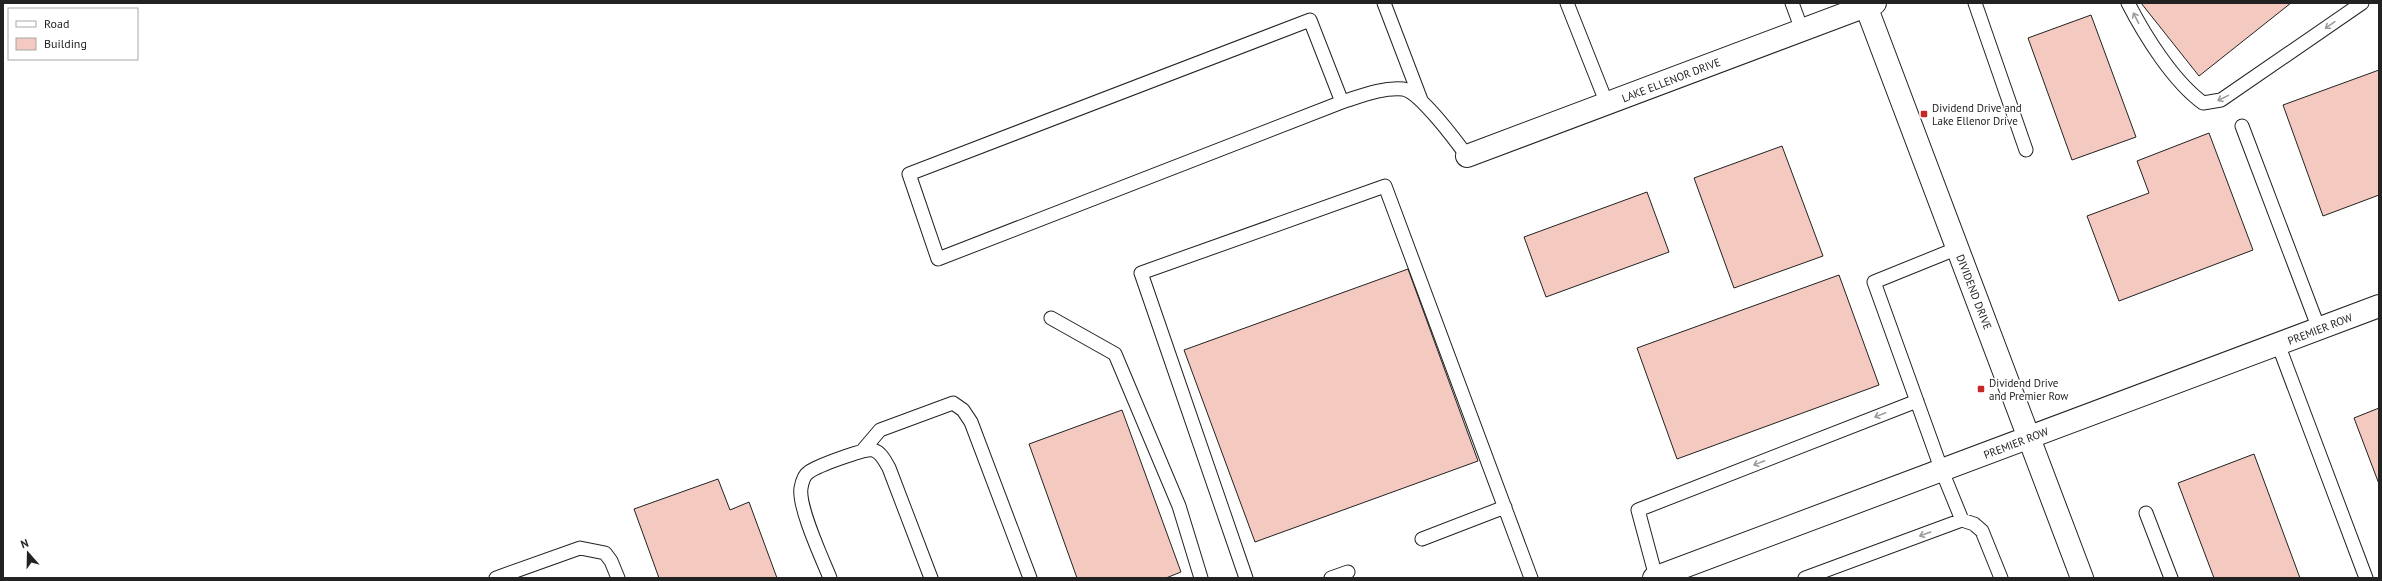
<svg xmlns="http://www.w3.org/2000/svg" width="2382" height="581" viewBox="0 0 2382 581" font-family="'PT Sans',sans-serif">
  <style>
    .building { fill: #f3c9c0; stroke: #222 }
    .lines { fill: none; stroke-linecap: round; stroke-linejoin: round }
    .lane-casing { stroke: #222; stroke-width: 15 }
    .street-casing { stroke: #222; stroke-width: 24 }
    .secondary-casing { stroke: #222; stroke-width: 24 }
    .lane { stroke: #fff; stroke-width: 13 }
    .street { stroke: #fff; stroke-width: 22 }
    .secondary { stroke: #fff; stroke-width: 22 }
    .oneway { stroke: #9c9c9c }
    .poi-dot { fill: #c62828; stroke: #fff; stroke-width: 1.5 }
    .labels { text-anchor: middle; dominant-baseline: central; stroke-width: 3; stroke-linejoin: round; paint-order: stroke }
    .street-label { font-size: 11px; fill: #222; stroke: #fff }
    .poi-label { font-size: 11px; fill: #222; stroke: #fff; text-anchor: start }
  </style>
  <rect width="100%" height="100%" fill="#fff"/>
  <!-- building -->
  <path class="building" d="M2141,3H2291L2199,76Z
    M2091,15L2136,137L2072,160L2028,38Z
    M2379,70V195L2323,216L2283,105Z
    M2209,133L2253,250L2119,301L2087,216L2149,193L2137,161Z
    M1782,146L1823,256L1734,288L1694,178Z
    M1647,192L1669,252L1546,297L1524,237Z
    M1408,269L1478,461L1255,542L1184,350Z
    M1839,275L1879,385L1677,459L1637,348Z
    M2379,408V484L2354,418Z
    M1122,410L1181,572L1166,578H1077L1029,444Z
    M2254,454L2300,578H2214L2178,483Z
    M718,479L730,510L749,502L777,578H659L634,509Z"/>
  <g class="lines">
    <!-- lane casing -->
    <g class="lane-casing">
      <path id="lane" d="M1384,3L1421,100
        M1567,3L1607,104
        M1792,3L1802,30
        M1975,3L2026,150
        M2128,3C2145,36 2173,81 2203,103L2221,100L2362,3
        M1342,102L1310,20L909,174L938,259L1342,102C1361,96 1383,87 1403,89C1419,91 1456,141 1467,156
        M2242,126L2319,329
        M1958,248L1874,282L1942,471L1962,520
        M1051,318L1115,354L1179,506L1201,578
        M2278,344L2366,578
        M863,450L880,430L953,403L963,410L971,422L1030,578
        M2146,513L2171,578
        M1422,539L1505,507
        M1656,577L1638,510L1917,401
        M496,578L580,548L605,553L611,561L618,578
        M830,578C822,558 798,507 801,488C802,482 804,475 809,472C817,466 865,448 873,450C881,452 885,461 889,468L931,578
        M1246,578L1141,273L1385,186L1531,578
        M1331,578L1348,572
        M1805,578L1962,520L1974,524L1982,531L2001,578"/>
    </g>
    <!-- street casing -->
    <g class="street-casing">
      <path id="street" d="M1467,156L1866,6
        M2029,438L2082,578"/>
    </g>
    <!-- secondary casing -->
    <g class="secondary-casing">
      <path id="secondary" d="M1875,3L1866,6L2029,438
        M1654,578L2379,306"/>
    </g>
    <!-- lane -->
    <use href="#lane" class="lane"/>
    <!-- street -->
    <use href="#street" class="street"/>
    <!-- secondary -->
    <use href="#secondary" class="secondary"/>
  </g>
  <!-- one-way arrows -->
  <defs><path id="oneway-shaft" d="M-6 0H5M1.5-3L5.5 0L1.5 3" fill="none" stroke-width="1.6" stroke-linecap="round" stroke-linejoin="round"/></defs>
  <g class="oneway">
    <use href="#oneway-shaft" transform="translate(2136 18) rotate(-117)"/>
    <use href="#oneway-shaft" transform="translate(2330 25) rotate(145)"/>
    <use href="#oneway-shaft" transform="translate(2223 98) rotate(154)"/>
    <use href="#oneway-shaft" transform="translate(1880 415) rotate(158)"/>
    <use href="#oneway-shaft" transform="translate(1759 463) rotate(158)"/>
    <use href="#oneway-shaft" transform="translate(1925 534) rotate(160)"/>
  </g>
  <!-- markers -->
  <g class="poi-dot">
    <rect x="1920" y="110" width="8" height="8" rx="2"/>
    <rect x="1977" y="385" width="8" height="8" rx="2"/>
  </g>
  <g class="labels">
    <!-- street labels -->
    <g class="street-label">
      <text transform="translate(1671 80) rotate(-21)">LAKE ELLENOR DRIVE</text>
      <text transform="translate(1974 292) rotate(69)">DIVIDEND DRIVE</text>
      <text transform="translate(2320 329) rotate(-21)">PREMIER ROW</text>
      <text transform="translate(2016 443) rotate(-21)">PREMIER ROW</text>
    </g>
    <!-- poi labels -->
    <g class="poi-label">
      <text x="1932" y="108">Dividend Drive and<tspan x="1932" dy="13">Lake Ellenor Drive</tspan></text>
      <text x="1989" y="383">Dividend Drive<tspan x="1989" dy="13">and Premier Row</tspan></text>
    </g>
  </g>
  <!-- border -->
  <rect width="2382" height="581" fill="none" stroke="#222222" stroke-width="8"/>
  <!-- legend -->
  <rect x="8" y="8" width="130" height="52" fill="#ffffff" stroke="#a7a7a7"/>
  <rect x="16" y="21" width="20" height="6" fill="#ffffff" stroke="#a7a7a7"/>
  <text x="44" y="28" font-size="12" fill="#222222">Road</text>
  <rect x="16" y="38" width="20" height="12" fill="#f3c9c0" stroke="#a7a7a7"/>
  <text x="44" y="48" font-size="12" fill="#222222">Building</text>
  <!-- north arrow -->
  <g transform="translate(28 553) rotate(340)" stroke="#ffffff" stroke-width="3" paint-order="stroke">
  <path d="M0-3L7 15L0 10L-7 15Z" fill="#222222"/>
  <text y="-6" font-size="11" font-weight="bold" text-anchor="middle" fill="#222222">N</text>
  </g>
</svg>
